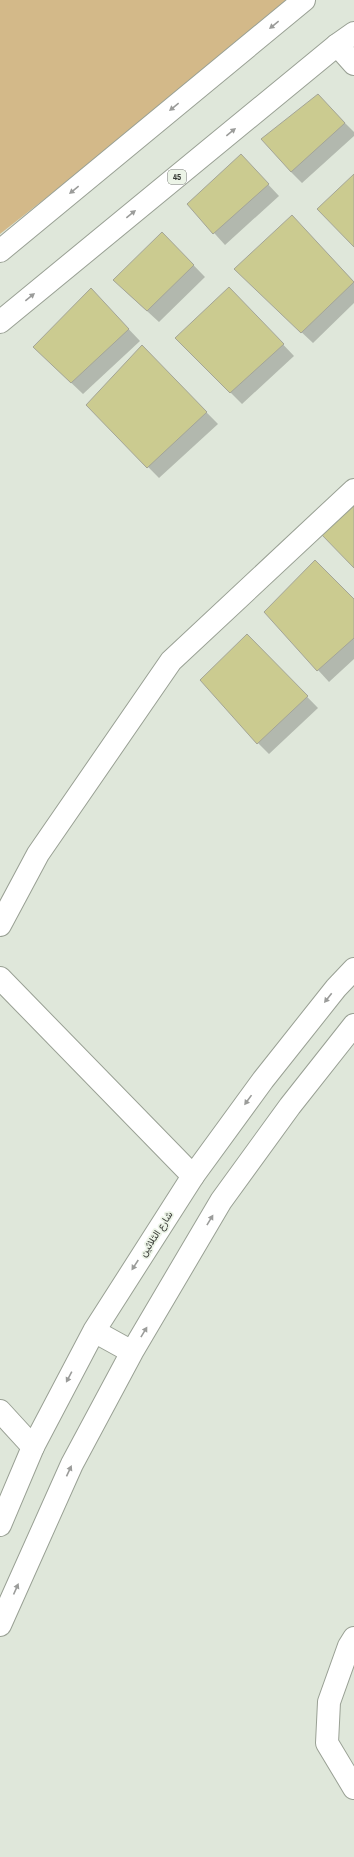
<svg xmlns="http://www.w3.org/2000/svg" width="354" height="1857" viewBox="0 0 354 1857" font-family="'Archivo Narrow',Vazirmatn,sans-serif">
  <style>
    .green { fill: #d3b989 }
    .shadow { fill: #0003 }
    .building { fill: #cbcb90; stroke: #a4a597 }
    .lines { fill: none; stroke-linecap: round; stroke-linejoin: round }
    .minor-casing { stroke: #99a094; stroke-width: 24 }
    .secondary-casing { stroke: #99a094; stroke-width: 24 }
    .trunk-casing { stroke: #99a094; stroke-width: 24 }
    .minor { stroke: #fff; stroke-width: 22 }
    .secondary { stroke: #fff; stroke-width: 22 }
    .trunk { stroke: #fff; stroke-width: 22 }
    .oneway { fill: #9b9c9a }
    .labels { text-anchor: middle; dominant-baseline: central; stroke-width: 3.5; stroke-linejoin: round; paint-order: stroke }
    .shield { fill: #ecf4e7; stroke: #6d726a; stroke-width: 1 }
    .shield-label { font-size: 9px; font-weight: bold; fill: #373a35 }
    .street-label { font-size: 10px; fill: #373a35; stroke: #ecf4e7 }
  </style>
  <rect width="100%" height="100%" fill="#dfe7da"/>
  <!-- green -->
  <path class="green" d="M0,0H298L0,234Z"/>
  <!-- shadow -->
  <path class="shadow" d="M318,96L354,132V136L302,183L291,172Z
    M252,167L279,196L225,245L188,204Z
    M292,216L354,282V303L313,343L246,280Z
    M173,244L205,277L159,322L125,291Z
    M240,299L294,356L242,404L176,338Z
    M102,301L140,341L83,394L45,358Z
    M142,347L218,424L159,478L87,405Z
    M354,600V659L329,682L265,612Z
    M247,635L318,708L269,754L258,743Z"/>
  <!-- building -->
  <path class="building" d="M318,94L345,123L291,172L261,139Z
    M241,154L269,184L213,234L187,204Z
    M354,174V247L317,209Z
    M292,215L354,282L301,333L234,269Z
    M162,232L194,265L147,311L113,280Z
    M229,287L284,344L230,393L175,338Z
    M91,288L129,329L71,383L33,347Z
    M142,345L207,412L147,468L86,405Z
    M354,505V568L321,534Z
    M315,560L354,599V638L317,671L264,612Z
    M247,634L308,696L257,744L200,680Z"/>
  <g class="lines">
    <!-- minor casing -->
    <g class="minor-casing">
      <path id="minor" d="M337,45L354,64
        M0,925L38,854L171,661L354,490
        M0,978L193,1176
        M0,1411L33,1447
        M354,1638L349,1646L329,1702L327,1743L354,1788"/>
    </g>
    <!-- secondary casing -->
    <g class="secondary-casing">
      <path id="secondary" d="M94,1331L132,1352
        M0,1525L33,1447L94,1331L193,1176L263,1080L336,988L354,969
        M0,1625L72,1464L132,1352L221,1201L290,1106L354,1025"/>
    </g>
    <!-- trunk casing -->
    <g class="trunk-casing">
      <path id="trunk" d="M0,251L304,0
        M0,322L337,45L354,33"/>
    </g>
    <!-- minor -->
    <use href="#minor" class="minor"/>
    <!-- secondary -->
    <use href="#secondary" class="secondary"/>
    <!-- trunk -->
    <use href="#trunk" class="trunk"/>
  </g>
  <!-- one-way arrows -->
  <defs><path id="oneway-solid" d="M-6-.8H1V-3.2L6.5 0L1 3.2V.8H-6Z"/></defs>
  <g class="oneway">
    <use href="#oneway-solid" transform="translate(274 25) rotate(141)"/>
    <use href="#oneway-solid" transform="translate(174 107) rotate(141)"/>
    <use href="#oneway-solid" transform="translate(231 132) rotate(-39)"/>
    <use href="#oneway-solid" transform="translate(74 190) rotate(141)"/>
    <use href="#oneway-solid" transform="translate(131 214) rotate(-39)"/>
    <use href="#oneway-solid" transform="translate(30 297) rotate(-39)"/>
    <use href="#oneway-solid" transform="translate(328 998) rotate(128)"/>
    <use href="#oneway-solid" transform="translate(248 1100) rotate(126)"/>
    <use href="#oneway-solid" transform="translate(210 1220) rotate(-59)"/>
    <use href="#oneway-solid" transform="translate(135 1265) rotate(123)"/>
    <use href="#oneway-solid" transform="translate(144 1332) rotate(-59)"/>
    <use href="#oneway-solid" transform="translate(69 1377) rotate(118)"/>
    <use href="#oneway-solid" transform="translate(69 1471) rotate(-65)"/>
    <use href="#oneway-solid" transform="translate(16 1589) rotate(-66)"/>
  </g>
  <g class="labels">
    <!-- shield labels -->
    <rect class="shield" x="168" y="170" width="18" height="14" rx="3"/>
    <g class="shield-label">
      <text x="177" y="177">45</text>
    </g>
    <!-- street labels -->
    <g class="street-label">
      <text transform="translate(156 1234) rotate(-57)">شارع الثلاثين</text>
    </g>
  </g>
</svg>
